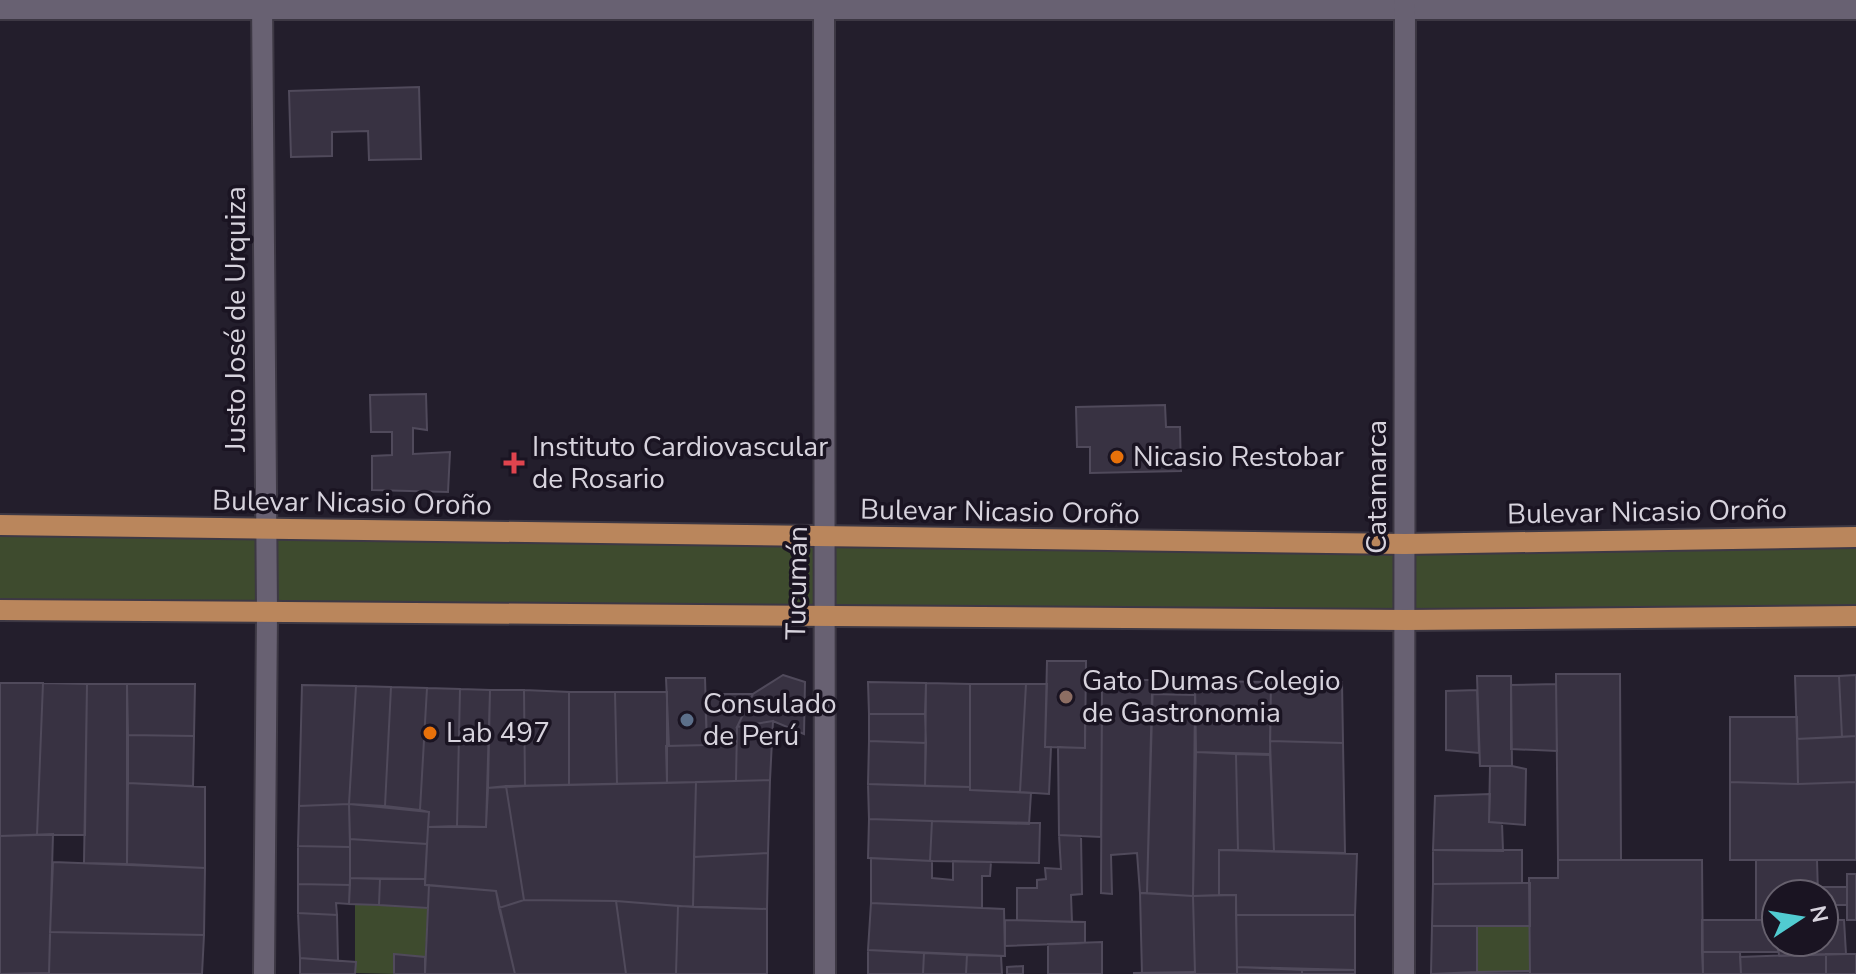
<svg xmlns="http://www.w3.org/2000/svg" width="1856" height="974" viewBox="0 0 1856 974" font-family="'Nunito Sans',sans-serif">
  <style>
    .green { fill: #3e4b2e }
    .building { fill: #383242; stroke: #504a5b; stroke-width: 2 }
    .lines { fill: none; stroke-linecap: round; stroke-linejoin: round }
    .minor-casing { stroke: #3d3844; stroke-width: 24 }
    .secondary-casing { stroke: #3d3844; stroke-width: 24 }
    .primary-casing { stroke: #3d3844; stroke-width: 24 }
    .minor { stroke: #686172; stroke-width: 20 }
    .secondary { stroke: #686172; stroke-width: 20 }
    .primary { stroke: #ba865c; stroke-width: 20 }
    .food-dot { fill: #e8710a; stroke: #1a1422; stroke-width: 3 }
    .health-dot { fill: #e0444e; stroke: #1a1422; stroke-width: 3 }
    .education-dot { fill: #8d6e63; stroke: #1a1422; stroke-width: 3 }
    .service-dot { fill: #5c6f8a; stroke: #1a1422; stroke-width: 3 }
    .labels { text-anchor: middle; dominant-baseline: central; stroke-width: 7; stroke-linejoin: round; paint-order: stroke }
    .street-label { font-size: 28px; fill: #d7d3dd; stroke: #1a1422 }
    .poi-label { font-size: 28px; fill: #d7d3dd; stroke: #1a1422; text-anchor: start }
  </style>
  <rect width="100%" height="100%" fill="#231e2c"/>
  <!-- green -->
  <path class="green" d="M0,525L1856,537V616L0,610Z
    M355,904L428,908L425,957L395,954L394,974L355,973Z
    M1477,926H1530V971L1477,972Z"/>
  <!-- building -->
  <path class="building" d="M419,87L421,159L369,160L368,131L332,132V156L291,157L289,91Z
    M426,394L427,430L413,428V454L450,452L448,492L372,490V456L392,455V432H371L370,395Z
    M1165,405L1166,427H1180L1181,471L1090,473V447H1077L1076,407Z
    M1047,661H1086L1085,748L1045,747Z
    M1556,674H1620L1621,860H1558Z
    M783,675L805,682L804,734L773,721L737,727L753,694Z
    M1856,675V736L1842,737L1839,676Z
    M1477,676H1511L1512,766H1480Z
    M1795,676H1839L1842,737L1797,739Z
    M666,678H705L707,745L669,746Z
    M1102,680H1153L1147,893H1140L1137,853L1111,855L1112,894L1101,893Z
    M1195,681L1271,682L1270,754L1196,752Z
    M868,682L926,683L925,714H869Z
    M1271,682H1342L1343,743L1270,741Z
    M0,683H43L37,835L0,836Z
    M43,683L87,684L85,835H37Z
    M926,683L970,684V787L925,786Z
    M87,684H127V864L84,863Z
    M127,684H195L194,736L128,735Z
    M970,684H1026L1020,792L970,790Z
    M1026,684H1047L1045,747H1051L1049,794L1020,792Z
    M1556,684L1557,751L1511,749V685Z
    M302,685L356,686L349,804L299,806Z
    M356,686L391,687L385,806L349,804Z
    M391,687L427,688L420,810L385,806Z
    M427,688L460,689L457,826L428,827L429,812L420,810Z
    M460,689L490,690L486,827L457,826Z
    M490,690H524L525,786L488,788Z
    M524,690L569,692V785L525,786Z
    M1477,690L1479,753L1446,750V691Z
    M569,692H615L617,784L569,785Z
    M615,692H667V783L617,784Z
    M705,694H753L737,727L736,781L667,783L666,746L707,745Z
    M1152,694L1195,695L1193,896L1147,893Z
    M1085,710H1102L1101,837L1059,835L1058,747L1085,748Z
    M869,714H925L926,743L869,741Z
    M1730,717H1797L1798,784L1730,782Z
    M773,721L770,780L736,781L737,727Z
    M128,735L194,736L193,786L128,783Z
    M1856,736V782L1798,784L1797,739Z
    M869,741L926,743L925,786L868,784Z
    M1270,741L1343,743L1345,853L1274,851Z
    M1196,752L1236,754L1238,850H1219V895L1193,896Z
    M1236,754L1270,755L1274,851L1238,850Z
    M1490,766H1512L1526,769L1525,825L1489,822Z
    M770,780L768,853L694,857L696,782Z
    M696,782L693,907L616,901L524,900L506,786Z
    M1730,782L1798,784L1856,782V860H1730Z
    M128,783L205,787V868L127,864Z
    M868,784L970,787V790L1031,793L1029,824L869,819Z
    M506,786L524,900L499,908L496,891L425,885L428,827H486L488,788Z
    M1490,794L1489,822L1502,823L1503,851L1433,850L1435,796Z
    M349,804L350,847L298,846L299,806Z
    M349,804L429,812L427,844L350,839Z
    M869,819L932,821L930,861L868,858Z
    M932,821L1040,823L1039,863L930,861Z
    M53,834L49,973L0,974V836Z
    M1059,835L1081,836L1082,894L1071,895L1072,922L1017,920V888H1037V880L1046,879L1045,868L1061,869Z
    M350,839L427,844L425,879L350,878Z
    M298,846L350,847V885L298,884Z
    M1219,850L1357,854L1355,915H1236V895H1219Z
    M1433,850H1522V883L1433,884Z
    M768,853L767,909L693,907L694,857Z
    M871,858L932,861V878L953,880V861L991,862L990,876H982V908L871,903Z
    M1558,860H1702L1703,974H1530L1529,878H1558Z
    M1756,860H1817L1818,894H1776V920H1756Z
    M53,862L205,868L204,935L50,932Z
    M1847,874H1856V920H1847Z
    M350,878L380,879L379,905L349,904Z
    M380,879H425V885H429L428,908L379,905Z
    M1530,883V926H1432L1433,884Z
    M298,884L350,885L349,904L336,903L337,915L298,913Z
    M429,885L496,891L515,974H425Z
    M1818,887H1847V905H1824V894H1818Z
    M1140,893L1193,896L1195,972L1142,974Z
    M1236,895L1237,974H1195L1193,896Z
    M524,900L616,901L626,974H515L499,908Z
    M616,901L678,906L676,974H626Z
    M871,903L1004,909L1005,956L868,950Z
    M678,906L767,909V974H676Z
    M298,913L337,915L338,961L300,958Z
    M1236,915H1355V970L1237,967Z
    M1005,920L1085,922V943L1005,946Z
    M1702,920H1776L1778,952H1702Z
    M1824,920H1844L1846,954L1779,956L1778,942H1824Z
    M1432,926H1477V972L1431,974Z
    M50,932L204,935L202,974H49Z
    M1102,942V974H1048V944Z
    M868,950L924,953L923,974H868Z
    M1702,952H1740L1741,974H1703Z
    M924,953L967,955L966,974H923Z
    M394,954L425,957V974H394Z
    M1826,954V974H1741L1740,957Z
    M1826,954H1856V974H1826Z
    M967,955L1001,956L1002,974H966Z
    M300,958L356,962L355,974H300Z
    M1023,966V974H1007V967Z
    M1237,967L1302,970V974H1237Z
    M1302,970H1355V974H1302Z
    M1530,971V974H1435L1477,972Z
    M1195,972V974H1134V973Z"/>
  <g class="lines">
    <!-- minor casing -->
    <g class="minor-casing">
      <path id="minor" d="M262,0L267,612L264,974
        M824,0L825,974
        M0,9H1856"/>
    </g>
    <!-- secondary casing -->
    <g class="secondary-casing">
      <path id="secondary" d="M1404,974L1405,0"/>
    </g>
    <!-- primary casing -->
    <g class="primary-casing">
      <path id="primary" d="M0,525L1405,544L1856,537
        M0,610L1406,620L1856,616"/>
    </g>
    <!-- minor -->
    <use href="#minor" class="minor"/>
    <!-- secondary -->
    <use href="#secondary" class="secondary"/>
    <!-- primary -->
    <use href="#primary" class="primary"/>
  </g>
  <!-- markers -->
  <g class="food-dot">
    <circle cx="1117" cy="457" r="8"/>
    <circle cx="430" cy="733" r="8"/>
  </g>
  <path class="health-dot" d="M510 451h8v8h8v8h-8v8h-8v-8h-8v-8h8z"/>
  <circle class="education-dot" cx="1066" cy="697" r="8"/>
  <circle class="service-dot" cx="687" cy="720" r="8"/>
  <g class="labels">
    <!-- street labels -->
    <g class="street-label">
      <text transform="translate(236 319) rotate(-90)">Justo José de Urquiza</text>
      <text transform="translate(1377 487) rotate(-90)">Catamarca</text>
      <text transform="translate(352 503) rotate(1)">Bulevar Nicasio Oroño</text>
      <text transform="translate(1000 512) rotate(1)">Bulevar Nicasio Oroño</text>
      <text transform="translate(1647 512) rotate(-1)">Bulevar Nicasio Oroño</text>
      <text transform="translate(797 583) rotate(-89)">Tucumán</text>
    </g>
    <!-- poi labels -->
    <g class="poi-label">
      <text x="532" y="447">Instituto Cardiovascular<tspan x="532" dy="32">de Rosario</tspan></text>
      <text x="1133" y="457">Nicasio Restobar</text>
      <text x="1082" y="681">Gato Dumas Colegio<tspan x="1082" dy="32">de Gastronomia</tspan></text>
      <text x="703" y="704">Consulado<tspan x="703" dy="32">de Perú</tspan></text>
      <text x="446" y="733">Lab 497</text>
    </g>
  </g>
  <!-- north arrow -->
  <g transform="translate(1800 918) rotate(78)"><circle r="38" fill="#1a1422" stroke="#66606d" stroke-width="2"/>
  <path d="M0-6L14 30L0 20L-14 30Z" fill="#51ccd1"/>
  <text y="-12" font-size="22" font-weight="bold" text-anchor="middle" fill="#d7d3dd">N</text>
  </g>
</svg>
